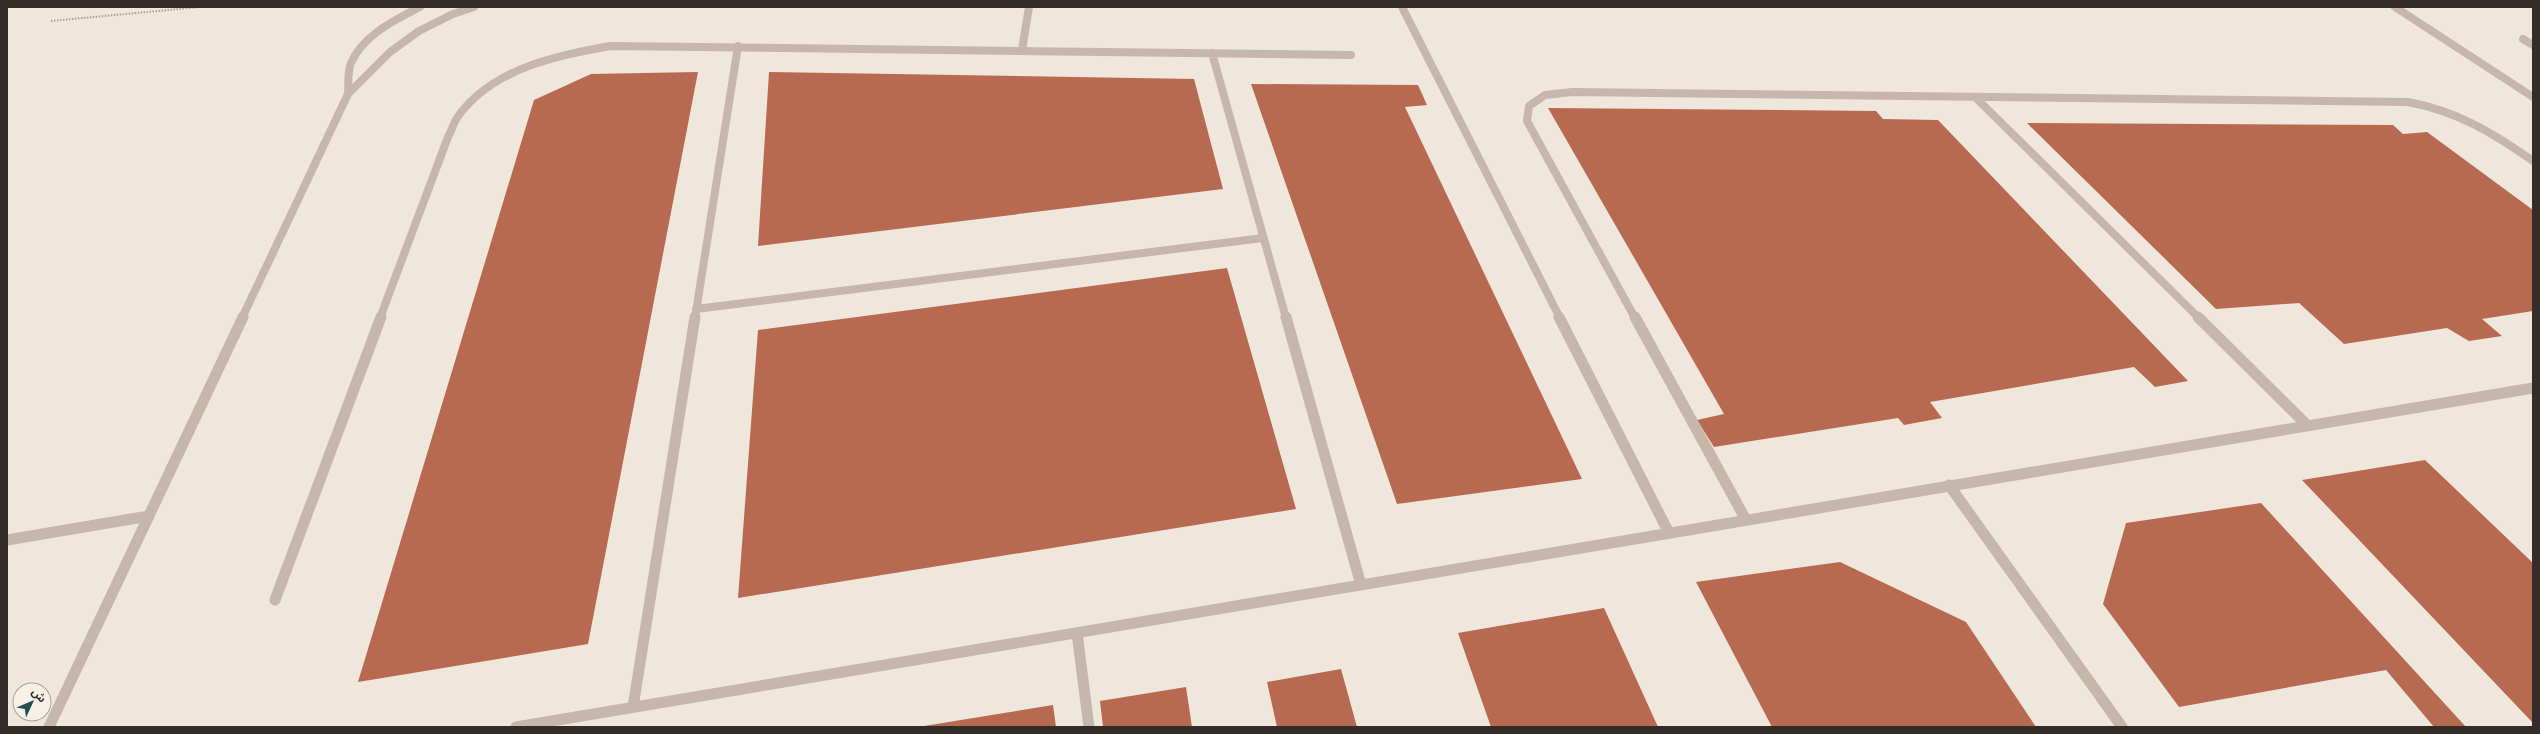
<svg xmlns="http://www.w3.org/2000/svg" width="2540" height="734" viewBox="0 0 2540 734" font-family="Arial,'Noto Sans Arabic',sans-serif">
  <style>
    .building { fill: #b86a51 }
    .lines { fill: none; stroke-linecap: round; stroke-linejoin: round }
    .path { stroke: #b1a194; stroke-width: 2; stroke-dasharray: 1.5 1.5; stroke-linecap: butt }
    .minor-far1 { stroke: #c6b7aa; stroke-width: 8 }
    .minor { stroke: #c6b7aa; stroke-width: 11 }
  </style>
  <rect width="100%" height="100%" fill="#efe6dc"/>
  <!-- building -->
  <path class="building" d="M698,72L588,644L358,682L534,100L591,74Z
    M769,72L1194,79L1223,189L758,246Z
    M1251,84L1418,85L1427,105L1405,107L1582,479L1397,504Z
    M1548,108L1876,111L1883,119L1938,120L2188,381L2155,387L2134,367L1930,402L1942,418L1904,425L1898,418L1714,447L1697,420L1724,414Z
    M2027,123L2393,125L2403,134L2427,132L2533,210V311L2482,319L2502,336L2469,341L2447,328L2344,344L2299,303L2216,309Z
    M1227,268L1296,509L738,598L758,330Z
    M2425,460L2533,563V723L2302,480Z
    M2261,503L2466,727H2434L2386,670L2179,707L2103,604L2126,523Z
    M1840,562L1966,622L2036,727H1772L1696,582Z
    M1604,608L1658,727H1491L1458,633Z
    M1341,669L1357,727H1277L1267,682Z
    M1186,687L1192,727H1103L1100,701Z
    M1053,705L1056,727H924V726Z"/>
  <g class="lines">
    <!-- path -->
    <path class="path" d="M51,21L200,7"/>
    <!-- minor-far1 -->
    <path class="minor-far1" d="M1402,7L1560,318
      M2395,7L2533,97
      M2523,39L2533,45
      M1022,50L1029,7
      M1212,53L1286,318
      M348,94C349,84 347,72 351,63C363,35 395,20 420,7
      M1975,97L2199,318
      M696,309L1263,238
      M242,318L348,94L390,52L419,31L453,14L474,7
      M380,318L448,137C452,130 454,121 459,115C494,68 556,56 610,46L1351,55
      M695,318L738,46
      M1635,318L1527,121L1529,106L1545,95L1572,92L2408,102C2457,111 2493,133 2533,161"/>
    <!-- minor -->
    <path class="minor" d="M1286,317L1361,585
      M1559,317L1669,533
      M1635,317L1746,520
      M2198,317L2308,426
      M1949,485L2122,727
      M7,540L149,516
      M275,600L381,317
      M1077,633L1089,727
      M633,707L695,317
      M49,727L243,317
      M516,727L2533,388"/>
  </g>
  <!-- border -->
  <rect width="2540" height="734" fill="none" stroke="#342c29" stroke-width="16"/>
  <!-- north arrow -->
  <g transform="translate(32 702) rotate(46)"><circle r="19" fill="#f7f0e8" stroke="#a9a29c"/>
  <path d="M0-3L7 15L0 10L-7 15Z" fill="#234e51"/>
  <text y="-6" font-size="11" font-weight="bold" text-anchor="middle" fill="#342c29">ش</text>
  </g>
</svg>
